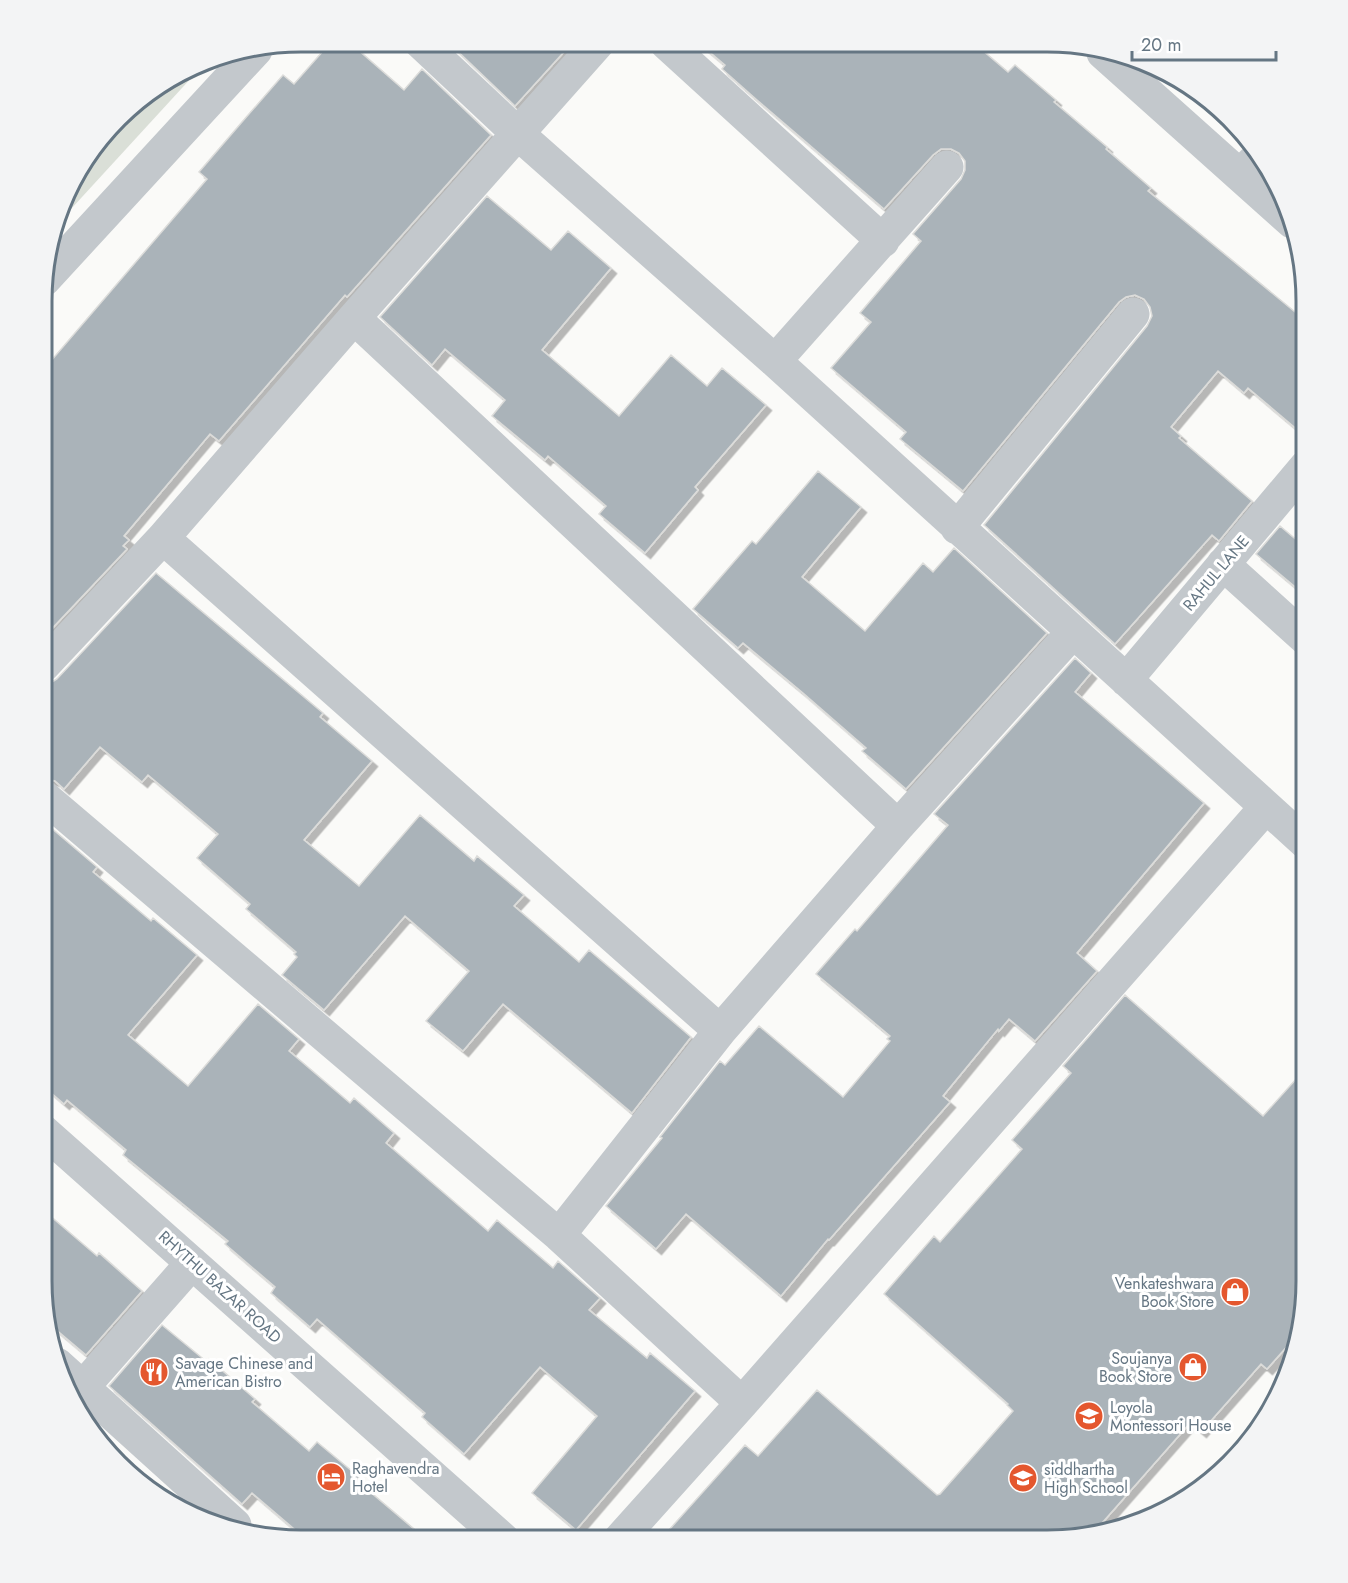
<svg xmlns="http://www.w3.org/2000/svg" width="1348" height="1583" viewBox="0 0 1348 1583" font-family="Jost,sans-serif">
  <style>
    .green { fill: #dadfd7 }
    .building { fill: #aab3b9; stroke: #dcdcda; stroke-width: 1.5; filter: url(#shadow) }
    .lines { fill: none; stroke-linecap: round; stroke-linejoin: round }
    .minor { stroke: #c3c8cc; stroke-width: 33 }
    .tertiary { stroke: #c3c8cc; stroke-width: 33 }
    .labels { text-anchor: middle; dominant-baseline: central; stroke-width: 6; stroke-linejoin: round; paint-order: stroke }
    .street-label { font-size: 16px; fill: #657683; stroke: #fff }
    .poi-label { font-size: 16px; fill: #657683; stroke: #fff; text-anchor: start }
    .rim { fill: none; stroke: #657683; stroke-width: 3 }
  </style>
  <defs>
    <filter id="shadow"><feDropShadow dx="5.5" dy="5.5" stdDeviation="0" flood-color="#0004"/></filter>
  </defs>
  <rect width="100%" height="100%" fill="#fafaf8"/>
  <!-- green -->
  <path class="green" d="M204,64L60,221L77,172L131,106Z"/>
  <!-- building -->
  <path class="building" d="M331,42H349L404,90L422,69L491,135L347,297L345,295L219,441L210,434L124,536L129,540L123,546L127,549L43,638L44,369L207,179L199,172L242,122L283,75L294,84Z
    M448,42L572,43L515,106Z
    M699,43L975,44L1008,72L1015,65L1056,100L1054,102L1107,147L1106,149L1151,188L1148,191L1306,321V437L1248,388L1244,393L1218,371L1171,427L1181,436L1179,438L1252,501L1219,541L1212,535L1115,644L984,525L1147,326L1152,316L1150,307L1144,299L1135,295L1126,297L1119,302L963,491L900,439L906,432L831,368L871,322L860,313L921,241L913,234L961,179L965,170V161L959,153L951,149H941L933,155L884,209L757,100L722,69L725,65Z
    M487,196L551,250L568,231L611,268L542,350L619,416L671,355L707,386L722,368L766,405L695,487L698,490L645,553L599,514L606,506L548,456L545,460L492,416L505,400L445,349L432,365L380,317Z
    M818,471L861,507L802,577L865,631L923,563L933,572L954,548L1047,633L906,789L862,751L866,748L803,693L743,643L738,648L693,609L752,541L756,544Z
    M1280,526L1306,548V596L1256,554Z
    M156,573L323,713L320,717L372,761L304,840L359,886L420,815L474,861L477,856L524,895L514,906L579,962L589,950L691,1037L632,1113L503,1004L463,1051L426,1021L469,971L405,916L324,1010L282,975L297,957L294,954L296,952L246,909L250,904L197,858L218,834L148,775L142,782L100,747L64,789L55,781L43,778V684H49L57,679Z
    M1075,658L1091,673L1075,692L1204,803L1077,953L1097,971L1035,1041L1009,1019L999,1031L998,1029L943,1096L950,1102L829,1240L828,1239L781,1296L686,1214L656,1249L606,1206L662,1138L660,1137L720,1061L725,1065L759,1026L843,1097L890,1041L887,1039L890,1036L816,974L855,929L857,931L948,825L934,814Z
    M43,821L97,867L93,872L151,921L153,918L197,955L128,1035L188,1086L258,1004L299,1039L289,1051L350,1103L354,1098L394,1133L386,1143L488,1231L497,1220L553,1268L558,1261L600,1298L589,1310L647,1358L650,1353L695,1391L576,1530L532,1493L597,1416L540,1367L464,1454L422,1417L425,1413L317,1319L310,1327L271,1293L275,1287L225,1244L228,1241L123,1155L126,1150L67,1100L64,1104L42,1085Z
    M1125,995L1263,1116L1306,1068L1305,1299L1299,1333L1267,1369L1261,1364L1201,1432L1190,1423L1095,1531L1064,1540H660L745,1445L758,1456L817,1390L937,1495L940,1494L1013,1411L1007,1405L1008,1404L884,1294L934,1236L940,1242L1022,1149L1012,1140L1071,1073L1063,1066Z
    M42,1209L97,1256L99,1253L142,1291L86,1355L47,1322L42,1282Z
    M162,1325L207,1362L209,1359L255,1399L252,1402L309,1451L317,1442L359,1477L356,1480L427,1540H307L252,1493L242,1504L109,1386Z"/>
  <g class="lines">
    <!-- minor -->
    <path class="minor" d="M420,42L517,133L775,361L1306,843
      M666,43L883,241
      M1240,175L1258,157
      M44,280L256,50
      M354,318L898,826
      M775,361L947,167
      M957,528L1133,314
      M163,538L720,1031
      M1223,564L1306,639
      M43,666L163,538L354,318L598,43
      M1126,680L1306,466
      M43,796L559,1235L742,1403
      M42,1130L504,1540
      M559,1235L720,1031L898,826L1073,632
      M57,1364L235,1525
      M83,1387L192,1263
      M619,1540L742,1403L1266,807"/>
    <!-- tertiary -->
    <path class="tertiary" d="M1103,53L1292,222"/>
  </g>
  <!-- icons -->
  <defs>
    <g id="shop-disc" transform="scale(1.5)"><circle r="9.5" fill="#e4572e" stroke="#fff"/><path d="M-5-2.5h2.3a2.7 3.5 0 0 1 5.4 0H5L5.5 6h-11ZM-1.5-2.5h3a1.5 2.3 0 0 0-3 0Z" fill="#fff"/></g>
    <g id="restaurant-disc" transform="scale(1.5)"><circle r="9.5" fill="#e4572e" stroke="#fff"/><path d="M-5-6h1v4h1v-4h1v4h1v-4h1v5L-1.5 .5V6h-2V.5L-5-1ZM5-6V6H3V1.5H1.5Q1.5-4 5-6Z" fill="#fff"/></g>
    <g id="school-disc" transform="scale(1.5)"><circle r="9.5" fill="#e4572e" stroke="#fff"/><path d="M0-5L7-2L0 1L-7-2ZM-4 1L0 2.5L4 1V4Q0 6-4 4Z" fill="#fff"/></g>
    <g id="hotel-disc" transform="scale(1.5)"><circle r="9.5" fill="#e4572e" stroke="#fff"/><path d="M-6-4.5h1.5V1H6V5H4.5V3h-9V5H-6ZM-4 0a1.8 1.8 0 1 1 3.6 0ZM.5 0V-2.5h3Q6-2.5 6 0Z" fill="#fff"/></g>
  </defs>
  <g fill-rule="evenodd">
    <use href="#shop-disc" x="1235" y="1292"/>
    <use href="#shop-disc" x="1193" y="1367"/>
    <use href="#restaurant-disc" x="154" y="1372"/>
    <use href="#school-disc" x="1089" y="1416"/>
    <use href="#hotel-disc" x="331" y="1477"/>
    <use href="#school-disc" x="1023" y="1478"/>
  </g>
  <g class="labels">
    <!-- street labels -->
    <g class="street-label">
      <text transform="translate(1216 573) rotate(-50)">RAHUL LANE</text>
      <text transform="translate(220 1287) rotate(42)">RHYTHU BAZAR ROAD</text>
    </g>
    <!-- poi labels -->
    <g class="poi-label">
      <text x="1214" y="1283" text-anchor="end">Venkateshwara<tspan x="1214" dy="18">Book Store</tspan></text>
      <text x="1172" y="1358" text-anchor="end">Soujanya<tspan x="1172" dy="18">Book Store</tspan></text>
      <text x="175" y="1363">Savage Chinese and<tspan x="175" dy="18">American Bistro</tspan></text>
      <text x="1110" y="1407">Loyola<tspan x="1110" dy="18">Montessori House</tspan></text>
      <text x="352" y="1468">Raghavendra<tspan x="352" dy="18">Hotel</tspan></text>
      <text x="1044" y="1469">siddhartha<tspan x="1044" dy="18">High School</tspan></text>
    </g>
  </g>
  <!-- crop -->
  <path d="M0 0H1348V1583H0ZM301 52H1047A249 249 0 0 1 1296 301V1281A249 249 0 0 1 1047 1530H301A249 249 0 0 1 52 1281V301A249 249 0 0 1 301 52Z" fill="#f3f4f5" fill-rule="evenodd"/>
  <path class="rim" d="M301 52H1047A249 249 0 0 1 1296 301V1281A249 249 0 0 1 1047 1530H301A249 249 0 0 1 52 1281V301A249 249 0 0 1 301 52Z"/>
  <!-- scale -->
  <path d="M1132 51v9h144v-9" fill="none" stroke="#657683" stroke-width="3"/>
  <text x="1141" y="51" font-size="18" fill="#657683" stroke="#ffffff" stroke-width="4.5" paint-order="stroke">20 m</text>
</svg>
